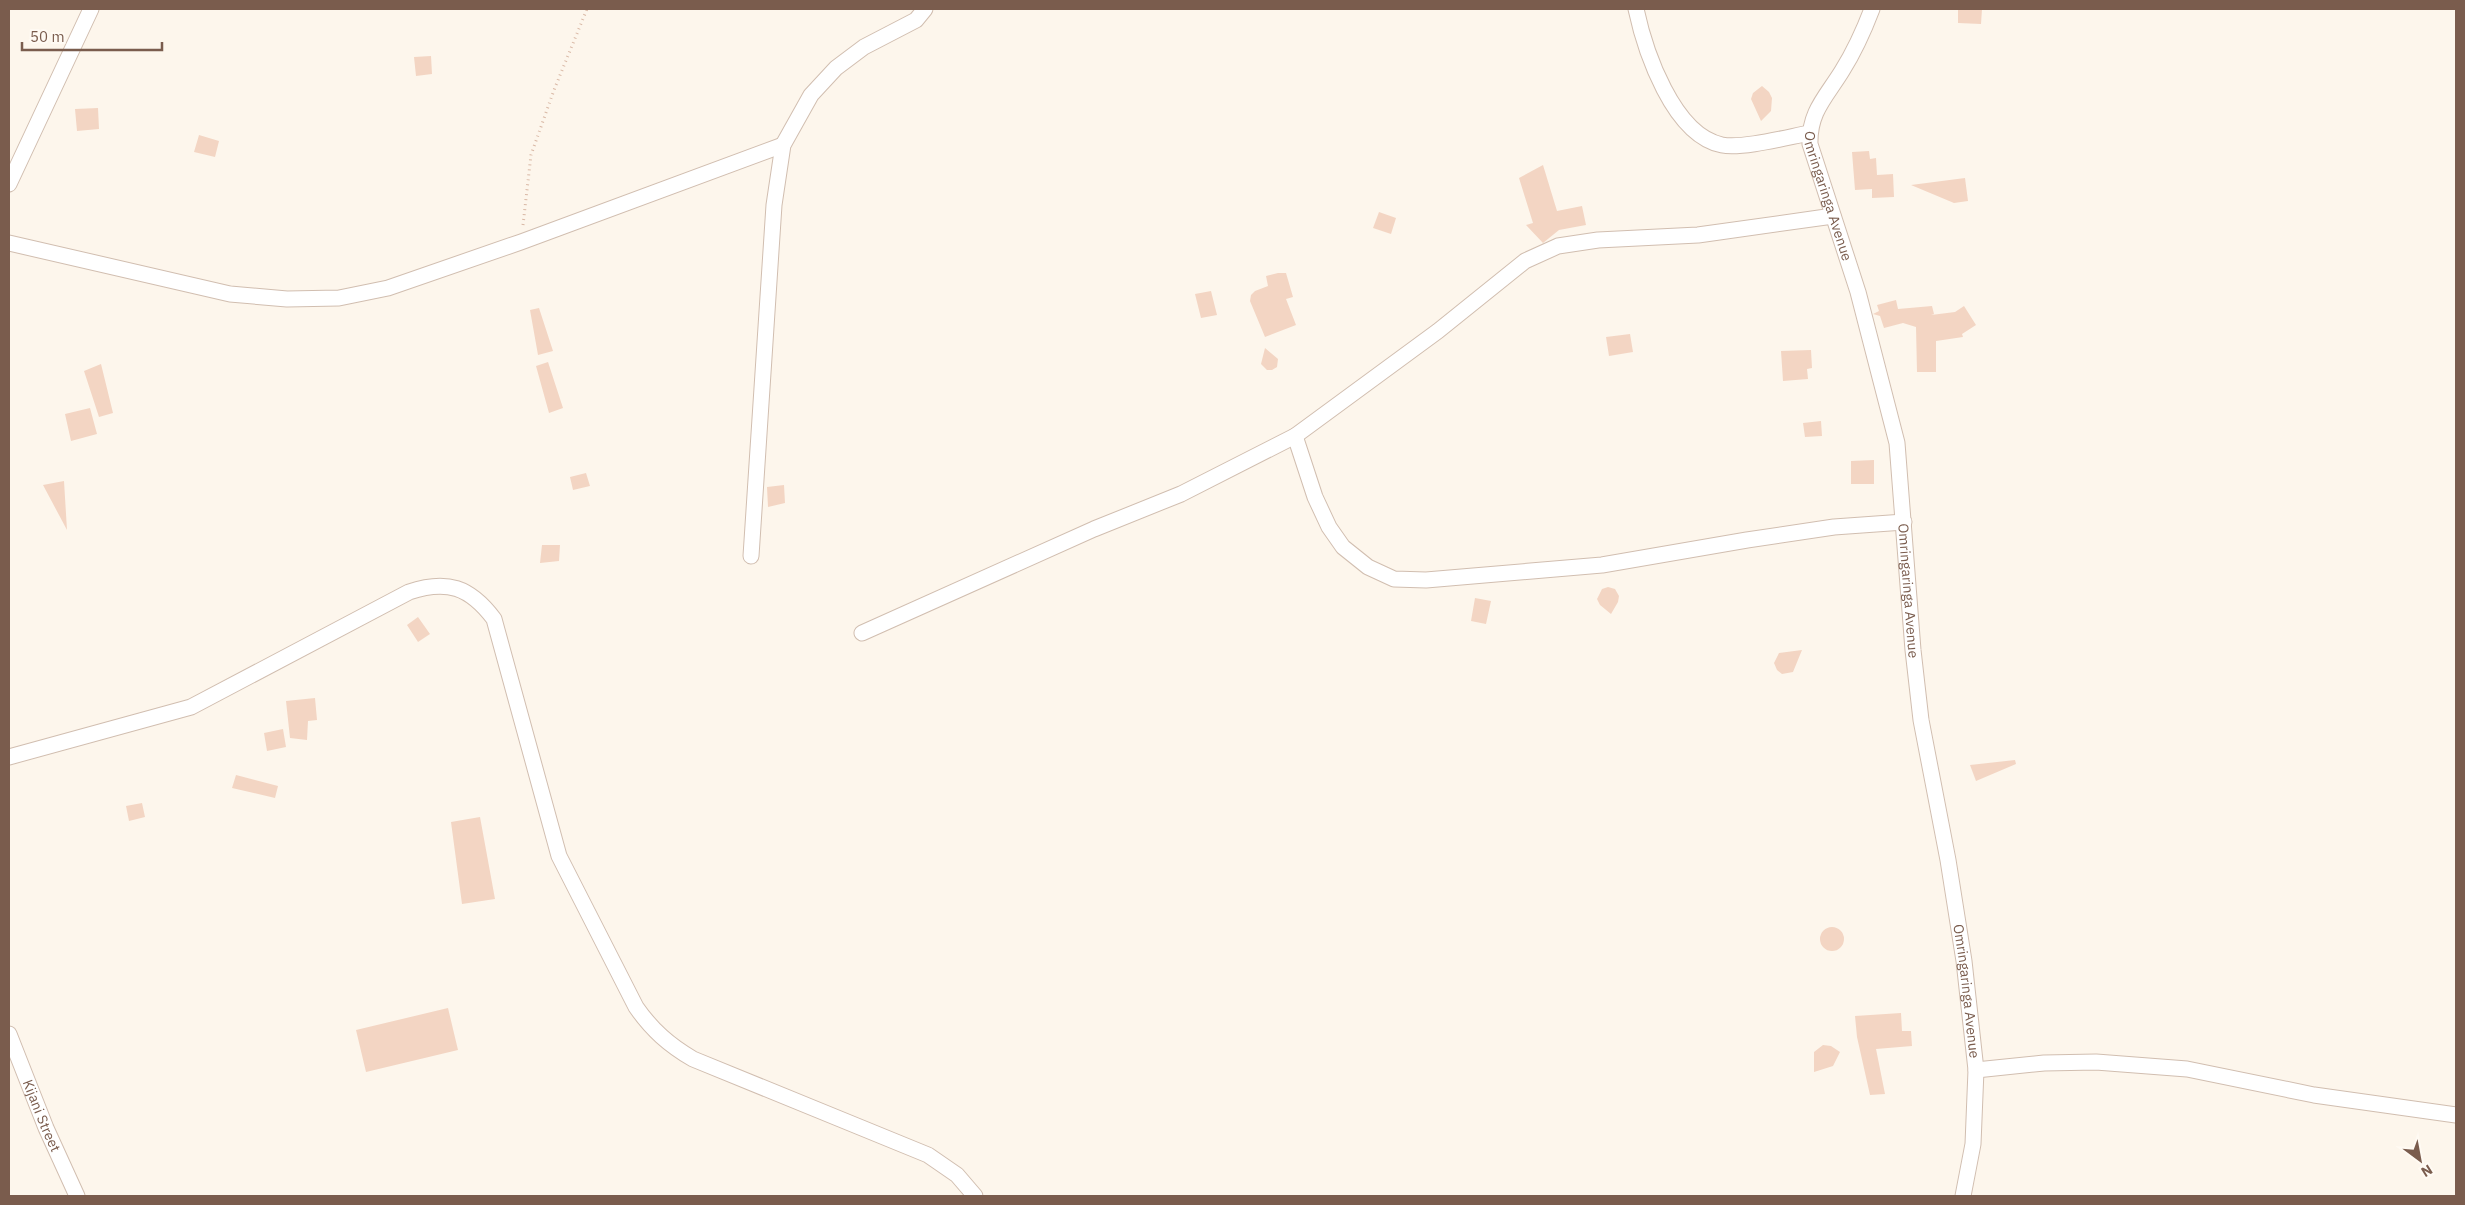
<svg xmlns="http://www.w3.org/2000/svg" width="2465" height="1205" viewBox="0 0 2465 1205" font-family="'IBM Plex Sans',sans-serif">
  <style>
    .building { fill: #f3d5c3 }
    .lines { fill: none; stroke-linecap: round; stroke-linejoin: round }
    .street-casing { stroke: #d1beb0; stroke-width: 17 }
    .path { stroke: #d9b8a5; stroke-width: 3; stroke-dasharray: 1 4; stroke-linecap: butt }
    .street { stroke: #fff; stroke-width: 15 }
    .labels { text-anchor: middle; dominant-baseline: central; stroke-width: 4; stroke-linejoin: round; paint-order: stroke }
    .street-label { font-size: 14px; fill: #7a5c4d; stroke: #fffaf3 }
  </style>
  <rect width="100%" height="100%" fill="#fdf6ec"/>
  <!-- building -->
  <path class="building" d="M1958,9H1982L1981,24L1958,23Z
    M431,56L432,74L416,76L414,57Z
    M1762,86L1769,92L1772,98L1771,111L1761,121L1751,99L1753,93Z
    M98,108L99,129L77,131L75,109Z
    M199,135L219,141L215,157L194,152Z
    M1869,151L1870,159L1876,158L1877,175L1893,174L1894,197L1872,198V189L1855,190L1852,152Z
    M1543,165L1557,211L1582,206L1586,225L1559,230L1543,243L1526,225L1533,223L1519,178Z
    M1965,178L1968,201L1954,203L1911,185Z
    M1379,212L1396,218L1391,234L1373,228Z
    M1278,273H1286L1293,297L1286,299L1296,325L1265,337L1250,301L1251,295L1255,291L1268,286L1266,276Z
    M1211,291L1217,315L1201,318L1195,294Z
    M1896,300L1898,309L1932,306L1934,314L1931,315L1955,312L1964,306L1976,325L1962,334L1963,337L1936,341V372H1917L1916,327L1903,323L1884,328L1880,316L1873,314L1879,311L1877,305Z
    M539,308L553,351L538,355L530,310Z
    M1630,334L1633,352L1609,356L1606,337Z
    M1265,348L1278,359L1277,367L1272,370H1267L1261,364Z
    M1811,350L1812,368L1807,369L1808,379L1783,381L1781,351Z
    M548,362L563,408L549,413L536,366Z
    M101,364L113,413L99,417L84,371Z
    M90,408L97,434L71,441L65,414Z
    M1821,421L1822,436L1805,437L1803,423Z
    M1874,460V484H1851V461Z
    M586,473L590,486L573,490L570,477Z
    M64,481L67,530L43,485Z
    M784,485L785,503L768,507L767,487Z
    M542,545H560L559,561L540,563Z
    M1608,587L1615,589L1619,596L1618,602L1611,614L1600,605L1597,599L1602,589Z
    M1475,598L1491,601L1486,624L1471,621Z
    M418,617L430,634L418,642L407,625Z
    M1802,650L1793,672L1782,674L1777,670L1774,663L1779,653Z
    M315,698L317,720L308,721L307,740L290,738L286,701Z
    M283,729L286,747L267,751L264,733Z
    M2015,760L2016,764L1976,781L1970,765Z
    M236,775L278,786L275,798L232,788Z
    M142,803L145,817L129,821L126,806Z
    M480,817L495,899L462,904L451,822Z
    M1820 939a12 12 0 1 1 24 0a12 12 0 1 1-24 0Z
    M448,1008L458,1050L366,1072L356,1030Z
    M1901,1013L1902,1031H1911L1912,1046L1876,1049L1885,1094L1870,1095L1857,1037L1855,1016Z
    M1823,1045L1831,1046L1840,1052L1833,1066L1814,1072V1052Z"/>
  <g class="lines">
    <!-- street casing -->
    <g class="street-casing">
      <g id="street">
        <path d="M1636,9C1645,51 1673,135 1722,145C1742,149 1788,137 1810,133"/>
        <path id="s1" d="M1872,9C1864,30 1854,52 1842,71C1826,97 1809,112 1810,144L1858,292L1897,443L1913,650L1921,720L1948,860L1964,961L1976,1070L1973,1144L1963,1196"/>
        <path d="M9,184L91,9"/>
        <path d="M9,243L230,294L287,299L339,298L388,288L521,242L783,145"/>
        <path d="M1295,436L1315,497L1329,527L1343,547L1368,567L1394,579L1426,580L1602,565L1747,540L1834,527L1904,522"/>
        <path d="M751,556L774,205L783,145L811,95L836,68L864,47L916,20L925,9"/>
        <path d="M862,633L1094,529L1181,494L1295,436L1438,331L1525,261L1558,246L1598,240L1698,235L1833,216"/>
        <path d="M9,757L191,707L409,592C447,579 470,587 494,619L559,856L636,1007C652,1030 669,1045 693,1059L928,1155L957,1175L975,1196"/>
        <path id="s2" d="M9,1034L46,1128L77,1196"/>
        <path d="M1976,1070L2044,1063L2096,1062L2187,1069L2314,1095L2456,1115"/>
      </g>
    </g>
    <!-- path -->
    <path class="path" d="M523,225L531,155L554,90L587,9"/>
    <!-- street -->
    <use href="#street" class="street"/>
  </g>
  <g class="labels">
    <!-- street labels -->
    <g class="street-label">
      <text stroke="none"><textPath href="#s1" startOffset="205">Omringaringa Avenue</textPath></text>
      <text stroke="none"><textPath href="#s1" startOffset="610">Omringaringa Avenue</textPath></text>
      <text stroke="none"><textPath href="#s1" startOffset="1015">Omringaringa Avenue</textPath></text>
      <text stroke="none"><textPath href="#s2" startOffset="88">Kijani Street</textPath></text>
    </g>
  </g>
  <!-- border -->
  <rect width="2465" height="1205" fill="none" stroke="#7a5c4d" stroke-width="20"/>
  <!-- north arrow -->
  <g transform="translate(2420 1160) rotate(148)" stroke="#fffaf3" stroke-width="4" paint-order="stroke">
  <path d="M0-4L9 19L0 12L-9 19Z" fill="#7a5c4d"/>
  <text y="-8" font-size="14" font-weight="bold" text-anchor="middle" fill="#7a5c4d">N</text>
  </g>
  <!-- scale -->
  <path d="M22 42v8h140v-8" fill="none" stroke="#7a5c4d" stroke-width="2.5"/>
  <text x="30" y="42" font-size="15" fill="#7a5c4d" stroke="#fffaf3" stroke-width="4" paint-order="stroke">50 m</text>
</svg>
